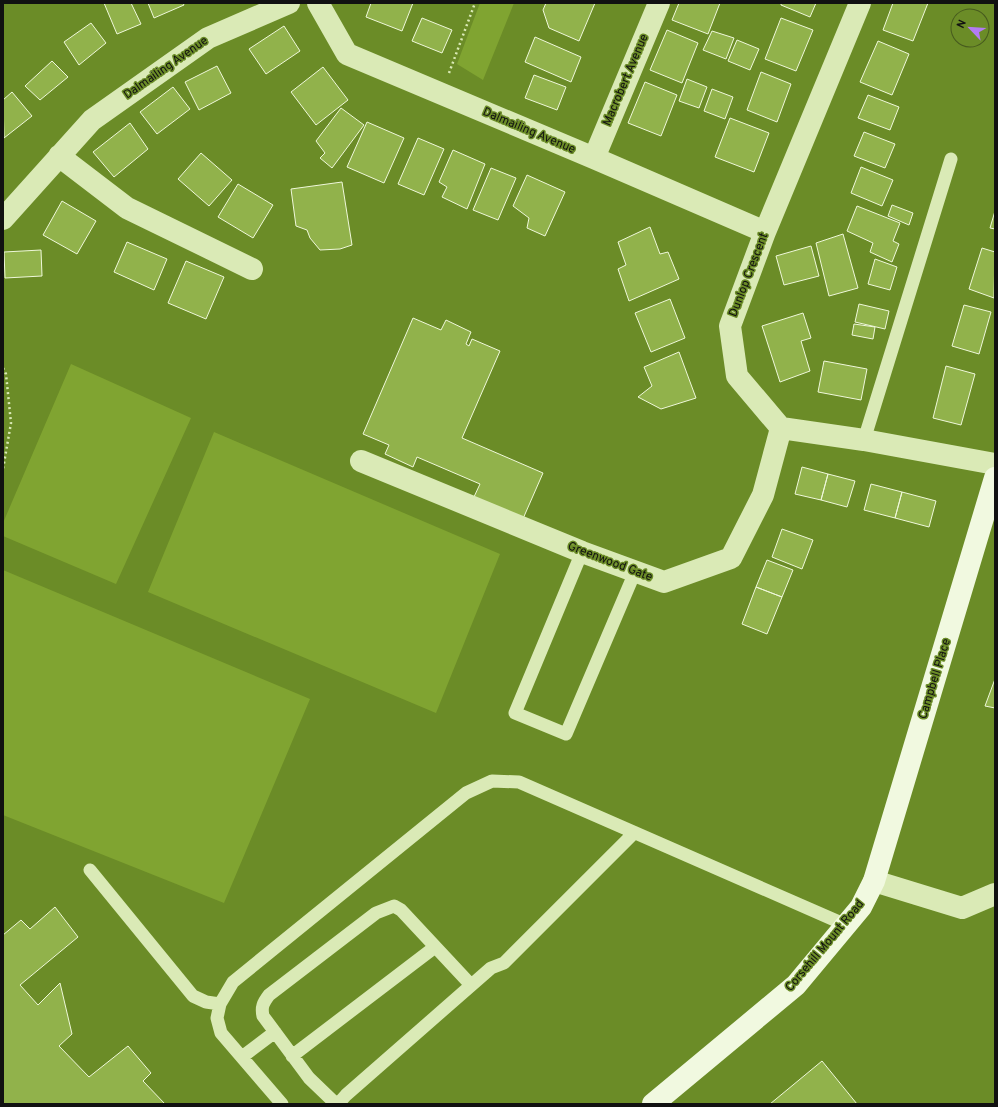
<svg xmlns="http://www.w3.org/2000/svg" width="998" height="1107" viewBox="0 0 998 1107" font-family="Overpass,sans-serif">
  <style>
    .green { fill: #80a431 }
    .building { fill: #91b24b; stroke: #eff8da }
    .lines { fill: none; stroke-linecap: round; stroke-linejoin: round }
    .path { stroke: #daeab6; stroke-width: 2.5; stroke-dasharray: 2 3; stroke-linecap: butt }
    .service { stroke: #daeab6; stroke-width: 13 }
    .minor { stroke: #daeab6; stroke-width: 22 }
    .secondary { stroke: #f1f9e0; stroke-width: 22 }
    .labels { text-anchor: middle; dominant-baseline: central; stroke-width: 3; stroke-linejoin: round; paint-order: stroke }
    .street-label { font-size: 12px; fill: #111; stroke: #6b8c27 }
  </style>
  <rect width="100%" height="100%" fill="#6b8c27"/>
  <!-- green -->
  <path class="green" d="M480,3H514L483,80L457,64Z
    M71,364L191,418L116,584L3,536V523Z
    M214,432L500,554L436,713L148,592Z
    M3,570L310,699L224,903L3,815Z"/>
  <!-- building -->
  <path class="building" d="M104,3H131L141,24L117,34Z
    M148,3H183L184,5L154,18Z
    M371,3H413L402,31L366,17Z
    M546,3H595L579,41L549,28L543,10Z
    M679,3H720L708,34L672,20Z
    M781,3H816L810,17L781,5Z
    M893,3H928L913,41L883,30Z
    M422,18L452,30L442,53L412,41Z
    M781,18L813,30L796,71L765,59Z
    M91,23L106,43L79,65L64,42Z
    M284,26L300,51L266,74L249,49Z
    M667,30L698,43L682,83L650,70Z
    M712,31L734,38L726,59L703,50Z
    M535,37L581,57L571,82L525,62Z
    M737,40L759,49L750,70L728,61Z
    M878,41L909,54L892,95L860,82Z
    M52,61L68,77L40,100L25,86Z
    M217,66L231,93L199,110L185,82Z
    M323,67L348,100L316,125L291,92Z
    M761,72L791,84L777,122L747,110Z
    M534,75L566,87L557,110L525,98Z
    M687,79L707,87L699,108L679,101Z
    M645,82L677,95L661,136L628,123Z
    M173,87L190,109L157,134L140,112Z
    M712,89L733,97L725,119L704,111Z
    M12,92L32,116L4,138L3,100Z
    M868,95L899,107L890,130L858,118Z
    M341,108L364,125L332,168L320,158L325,153L316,141Z
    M730,118L769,133L754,172L715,157Z
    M367,122L404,138L384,183L347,167Z
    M130,123L148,149L114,177L93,152Z
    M864,132L895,144L885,168L854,156Z
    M418,138L444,149L424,195L398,184Z
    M453,150L485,164L467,209L442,197L447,187L439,182Z
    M201,153L232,180L209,206L178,179Z
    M861,167L893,180L882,206L851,193Z
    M491,168L516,178L498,220L473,210Z
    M527,175L565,192L545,236L527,228L529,218L513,206Z
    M342,182L352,245L340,249L320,250L310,238L307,230L296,226L291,189Z
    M238,184L273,205L253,238L218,217Z
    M62,201L96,221L77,254L43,235Z
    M892,205L913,213L909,225L888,216Z
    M857,206L900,223L893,241L899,244L892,262L870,252L873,243L847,231Z
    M995,211V229L990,228Z
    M650,227L660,254L668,252L679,279L629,301L618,269L626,265L618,242Z
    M843,234L858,288L829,296L816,243Z
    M127,242L167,259L154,290L114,272Z
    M811,246L819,276L784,285L776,256Z
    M982,248L995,252L994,298L969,289Z
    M41,250L42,276L5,278L4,252Z
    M875,259L897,267L890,290L868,284Z
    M186,261L224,277L206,319L168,303Z
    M670,299L685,338L651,352L635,313Z
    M859,304L889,311L885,329L855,322Z
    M964,305L991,312L979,354L952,346Z
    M803,313L811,338L801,341L810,371L780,382L762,326Z
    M413,318L441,330L446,320L471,332L466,344L469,346L472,339L500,351L462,438L543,473L522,521L473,499L480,484L417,457L413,467L385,454L389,445L363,434Z
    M854,324L875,327L873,339L852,335Z
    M679,352L696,398L661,409L638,397L652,386L644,367Z
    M824,361L867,369L861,400L818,392Z
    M946,366L975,374L961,425L933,418Z
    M802,467L828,474L821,500L795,494Z
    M828,474L855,481L847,507L821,500Z
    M871,484L902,492L895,518L864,510Z
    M902,492L936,501L929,527L895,518Z
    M782,529L813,540L802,569L772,557Z
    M767,560L793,570L782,597L756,587Z
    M756,587L782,597L767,634L742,624Z
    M995,679V708L985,706Z
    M55,907L78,937L20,985L38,1005L60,983L72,1034L59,1046L89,1077L128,1046L151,1073L143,1081L165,1104H3V935L21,920L30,929Z
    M822,1061L857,1104H770Z"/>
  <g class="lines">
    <!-- path -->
    <path class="path" d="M449,73L475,3
      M3,368L6,374L11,423L3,469"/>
    <!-- service -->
    <path class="service" d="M864,440L951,159
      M582,552L515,713L566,734L635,572
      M90,870L193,996L206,1002L220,1004
      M292,1056L435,947
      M242,1057L275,1032
      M282,1104L221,1033L217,1018L220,1004L233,982L466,793L492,781L519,782L846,925
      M336,1104L309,1078L263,1016C261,1007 263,1003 269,995L376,913L394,906L401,910L471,985
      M338,1104L346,1095L491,968L504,963L634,833"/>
    <!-- minor -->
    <path class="minor" d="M318,3L347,54L594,158L765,232
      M860,3L765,232L730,326L737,376L781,428L864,440L995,464
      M59,156L127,208L252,269
      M594,158L659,3
      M3,219L92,120L208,38L289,3
      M361,461L582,552L664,582L731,558L763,495L781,428
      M874,881L962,908L995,894"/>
    <!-- secondary -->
    <path class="secondary" d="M653,1104L796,985L861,907L874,881L995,478"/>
  </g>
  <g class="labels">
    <!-- street labels -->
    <g class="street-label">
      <text transform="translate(166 68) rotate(-35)">Dalmailing Avenue</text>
      <text transform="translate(626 80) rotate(-67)">Macrobert Avenue</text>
      <text transform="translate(529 131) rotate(23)">Dalmailing Avenue</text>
      <text transform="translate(749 275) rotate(-69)">Dunlop Crescent</text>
      <text transform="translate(610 562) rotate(21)">Greenwood Gate</text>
      <text transform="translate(935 679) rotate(-73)">Campbell Place</text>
      <text transform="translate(825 946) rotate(-50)">Corsehill Mount Road</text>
    </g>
  </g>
  <!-- border -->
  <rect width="998" height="1107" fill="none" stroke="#111111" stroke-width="8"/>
  <!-- north arrow -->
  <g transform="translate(970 28) rotate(295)"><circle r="19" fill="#6b8c27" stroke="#475b1e"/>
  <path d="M0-3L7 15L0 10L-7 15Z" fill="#b37bf3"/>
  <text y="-6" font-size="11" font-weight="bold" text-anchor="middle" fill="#111111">N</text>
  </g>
</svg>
